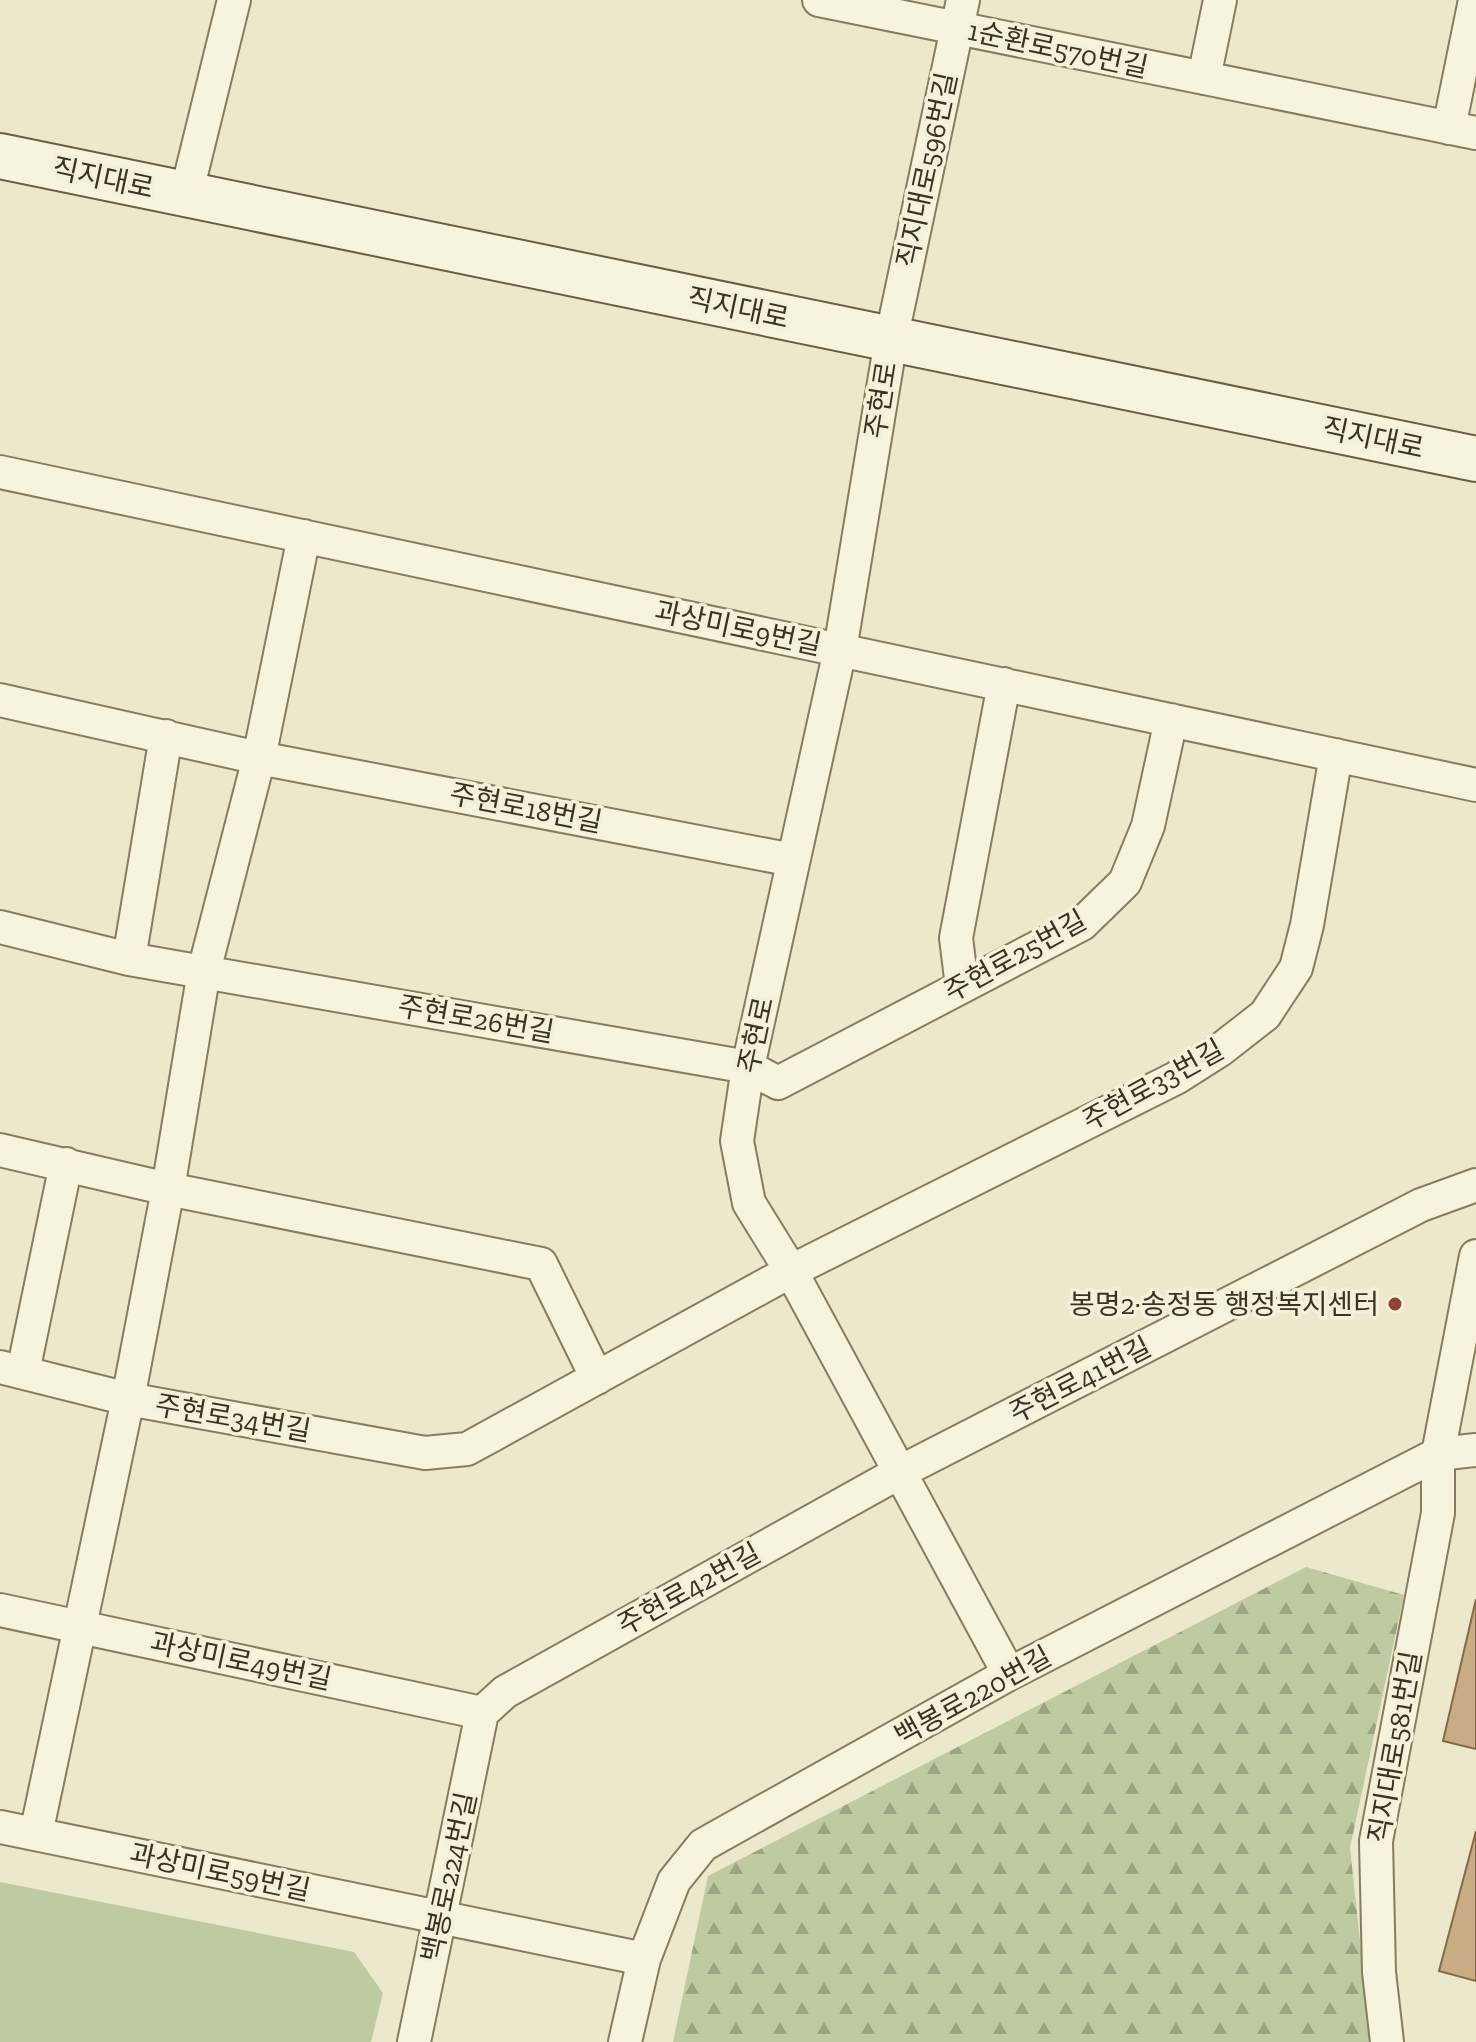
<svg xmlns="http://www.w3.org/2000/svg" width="1476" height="2042" viewBox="0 0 1476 2042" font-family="'Zilla Slab','Noto Sans KR',serif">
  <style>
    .forest { fill: url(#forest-firs) }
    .pitch { fill: #beca9f }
    .building { fill: #c7ac84; stroke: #866b48; stroke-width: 2 }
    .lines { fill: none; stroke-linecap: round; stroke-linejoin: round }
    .street-casing { stroke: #887c60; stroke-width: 36 }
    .secondary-casing { stroke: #6a5d43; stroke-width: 48 }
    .street { stroke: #f7f4de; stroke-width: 32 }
    .secondary { stroke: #f7f4de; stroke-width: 44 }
    .poi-dot { fill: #934434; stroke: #f4f1da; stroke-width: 3 }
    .labels { text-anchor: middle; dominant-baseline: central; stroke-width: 7; stroke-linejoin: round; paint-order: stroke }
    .street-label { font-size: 28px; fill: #3a3222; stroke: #f4f1da }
    .poi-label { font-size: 28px; fill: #3a3222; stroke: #f4f1da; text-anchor: end }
  </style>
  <defs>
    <pattern id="forest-firs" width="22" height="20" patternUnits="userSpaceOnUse" patternTransform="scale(2)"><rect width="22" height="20" fill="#beca9f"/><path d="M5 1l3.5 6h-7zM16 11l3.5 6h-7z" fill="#9ba581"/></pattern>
  </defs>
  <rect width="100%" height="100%" fill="#ece8cb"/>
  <!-- forest -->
  <path class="forest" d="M1306,1567L1404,1595L1350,1848L1371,2042H673L708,1876Z"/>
  <!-- pitch -->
  <path class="pitch" d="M0,1882L354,1952L383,1993L371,2042H0Z"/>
  <!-- building -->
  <path class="building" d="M1476,1599V1749L1443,1741Z
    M1476,1831V1981L1439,1971Z"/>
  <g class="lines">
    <!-- street casing -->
    <g class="street-casing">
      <path id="street" d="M819,0L1476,133
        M963,0L891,340L840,650L748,1067L737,1141L749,1203L791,1271L1009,1674
        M1204,78L1220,0
        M1449,128L1475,0
        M186,195L234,0
        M0,472L1476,785
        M0,700L259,758L793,860
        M0,927L129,959L748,1067L778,1083L1082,924L1125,882L1148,826L1171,720
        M129,959L166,736
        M962,986L956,938L1004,684
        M0,1150L168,1189L541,1264L597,1378
        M0,1367L128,1399L425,1453L467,1449L791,1271L1176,1078L1220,1050L1265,1015L1296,968L1307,925L1336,755
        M23,1372L66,1164
        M0,1610L482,1713
        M482,1713L505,1692L900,1472L1421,1205L1476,1185
        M0,1827L644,1959
        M36,1834L128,1399L168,1189L204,971L259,758L304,536
        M414,2042L482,1713
        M625,2042L644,1959L674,1881L703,1845L1009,1674L1438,1454L1476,1450
        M1387,2042L1379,1972L1376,1841L1438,1513V1454L1476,1256"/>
    </g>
    <!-- secondary casing -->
    <g class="secondary-casing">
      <path id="secondary" d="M0,156L1476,459"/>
    </g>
    <!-- street -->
    <use href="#street" class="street"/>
    <!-- secondary -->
    <use href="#secondary" class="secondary"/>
  </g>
  <!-- markers -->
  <circle class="poi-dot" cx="1395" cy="1304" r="8"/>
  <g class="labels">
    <!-- street labels -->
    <g class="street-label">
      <text transform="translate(1058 49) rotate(12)">1순환로570번길</text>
      <text transform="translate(927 170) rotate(-78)">직지대로596번길</text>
      <text transform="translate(103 178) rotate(12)">직지대로</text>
      <text transform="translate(738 308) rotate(12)">직지대로</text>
      <text transform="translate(881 400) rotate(-81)">주현로</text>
      <text transform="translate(1373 438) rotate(12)">직지대로</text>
      <text transform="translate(738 628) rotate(12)">과상미로9번길</text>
      <text transform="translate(526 808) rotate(11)">주현로18번길</text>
      <text transform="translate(1015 956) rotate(-29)">주현로25번길</text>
      <text transform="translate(476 1019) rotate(10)">주현로26번길</text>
      <text transform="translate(756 1035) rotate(-78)">주현로</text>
      <text transform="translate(1153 1085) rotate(-29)">주현로33번길</text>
      <text transform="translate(1080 1380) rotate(-27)">주현로41번길</text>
      <text transform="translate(233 1418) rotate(10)">주현로34번길</text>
      <text transform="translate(689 1589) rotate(-29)">주현로42번길</text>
      <text transform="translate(241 1661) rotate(12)">과상미로49번길</text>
      <text transform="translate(973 1696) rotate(-29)">백봉로220번길</text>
      <text transform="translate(1395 1747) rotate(-80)">직지대로581번길</text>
      <text transform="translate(220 1872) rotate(12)">과상미로59번길</text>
      <text transform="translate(449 1877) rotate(-78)">백봉로224번길</text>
    </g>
    <!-- poi labels -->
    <g class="poi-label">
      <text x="1379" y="1304">봉명2·송정동 행정복지센터</text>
    </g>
  </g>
</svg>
